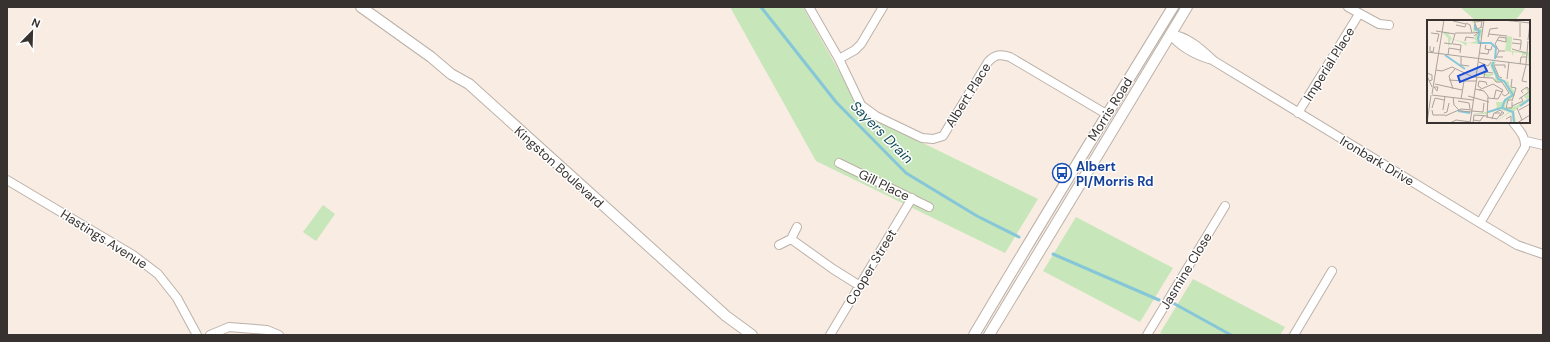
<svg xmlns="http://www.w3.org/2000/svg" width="1550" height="342" viewBox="0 0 1550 342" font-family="'DM Sans',sans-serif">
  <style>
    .green { fill: #c7e6b9 }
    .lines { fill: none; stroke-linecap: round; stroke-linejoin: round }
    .stream { stroke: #85c7d9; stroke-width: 3 }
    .minor-casing { stroke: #bcb1a8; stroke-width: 10 }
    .tertiary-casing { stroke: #bcb1a8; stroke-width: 12 }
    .minor { stroke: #fff; stroke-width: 8 }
    .tertiary { stroke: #fff; stroke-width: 10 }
    .labels { text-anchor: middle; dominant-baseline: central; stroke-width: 3; stroke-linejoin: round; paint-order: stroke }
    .street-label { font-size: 13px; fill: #37322f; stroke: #fff }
    .transit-label { font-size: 13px; font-weight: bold; fill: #164399; stroke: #fff; text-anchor: start }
    .water-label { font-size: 14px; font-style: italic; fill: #144d5a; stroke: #fff }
    .inset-river { fill: none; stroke: #85c7d9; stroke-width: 2 }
    .inset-road { fill: none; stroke: #aba29b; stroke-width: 1 }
    .view { fill: #1d4ed8; fill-opacity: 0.15; stroke: #1d4ed8; stroke-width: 2 }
    .inset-edge { fill: none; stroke: #37322f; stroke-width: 2 }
  </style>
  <rect width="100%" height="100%" fill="#f8ece3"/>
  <!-- green -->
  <path class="green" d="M730,7H803L849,89L867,116L1038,199L1005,253L816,161Z
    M1460,7H1526L1515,21H1476Z
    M323,205L335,214L316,241L303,232Z
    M1076,217L1173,268L1140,322L1043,271Z
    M1193,279L1285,327L1280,335H1164L1160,333Z"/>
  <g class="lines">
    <!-- stream -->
    <path class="stream" d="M761,7L836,102L906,173L977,216L1019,237
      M1053,254L1159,300
      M1173,303L1231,335"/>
    <!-- minor casing -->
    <g class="minor-casing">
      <path id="minor" d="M809,7L839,59L861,105L876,116L922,138L933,139L943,136L988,62C995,54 1001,54 1010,57L1108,115
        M1348,7L1379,24L1389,25
        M1170,34C1189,37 1201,49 1214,61L1480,223L1517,245L1543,254
        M1170,34C1181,48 1195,55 1212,60
        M839,59L855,50L861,44L883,7
        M1298,113L1359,14
        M1526,141L1543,145
        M839,163L929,207
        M7,180L133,255L158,274L177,298L197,335
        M1480,223L1525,147C1526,137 1519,130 1513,122
        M791,239L833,269L860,286
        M779,245L791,239L797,227
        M210,335L229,327L267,330L279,335
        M830,335L912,198
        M1147,335L1225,206
        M1294,335L1332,271"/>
    </g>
    <!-- tertiary casing -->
    <g class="tertiary-casing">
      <path id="tertiary" d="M361,7L431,57L451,74L469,84L726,316L752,335
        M974,335C1039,225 1106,116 1173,7
        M989,335L1187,7"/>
    </g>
    <!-- minor -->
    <use href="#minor" class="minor"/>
    <!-- tertiary -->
    <use href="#tertiary" class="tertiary"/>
  </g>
  <!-- icons -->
  <defs>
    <g id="bus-ring" transform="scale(1)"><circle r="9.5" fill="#fff" stroke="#1a4fb4" stroke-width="1.5"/><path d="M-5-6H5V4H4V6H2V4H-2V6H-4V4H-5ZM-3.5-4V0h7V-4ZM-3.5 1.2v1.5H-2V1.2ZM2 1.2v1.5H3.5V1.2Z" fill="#1a4fb4"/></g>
  </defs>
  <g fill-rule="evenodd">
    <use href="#bus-ring" x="1062" y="173"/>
  </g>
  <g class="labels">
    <!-- street labels -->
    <g class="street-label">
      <text transform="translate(1329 64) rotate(-58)">Imperial Place</text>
      <text transform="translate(968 95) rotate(-58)">Albert Place</text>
      <text transform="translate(1110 109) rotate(-58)">Morris Road</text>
      <text transform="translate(1377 161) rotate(31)">Ironbark Drive</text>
      <text transform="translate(559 167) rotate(42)">Kingston Boulevard</text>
      <text transform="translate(884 185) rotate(26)">Gill Place</text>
      <text transform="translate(104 239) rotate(32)">Hastings Avenue</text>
      <text transform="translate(871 267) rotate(-59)">Cooper Street</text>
      <text transform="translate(1186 271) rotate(-59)">Jasmine Close</text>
    </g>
    <!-- transit labels -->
    <g class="transit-label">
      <text x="1076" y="166">Albert<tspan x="1076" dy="15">Pl/Morris Rd</tspan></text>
    </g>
    <!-- water labels -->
    <g class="water-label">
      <text transform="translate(882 132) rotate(45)">Sayers Drain</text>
    </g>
  </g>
  <!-- overview -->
  <g transform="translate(1427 20)">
    <rect width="103" height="103" fill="#f8ece3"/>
    <path d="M44,0H47L50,9H55V16L52,19L53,24L40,23L39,26L34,22L24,19L21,28V18L15,12L22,13V17L23,15L25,19L42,23L50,21L47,19L51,11L46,12L47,4ZM80,16L85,17L84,31L103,32L102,45L100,34L95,36V33L87,32L85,36V32L78,31ZM65,41L69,42L67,45L72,58L82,62V65L88,72V75L78,84V88L89,86L100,79L97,77L101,72L98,68L100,67L103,72V79L87,91L89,103H86L84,92L67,103L82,92L73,89L59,94H45L66,91L70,87L69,82H75L83,75L77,62H68V54L61,57L50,53L67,54L63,46Z" fill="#c7e6b9"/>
    <path class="inset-river" d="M48,4V9L53,11L51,18L52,23H64L69,28L68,39M18,35L38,49M67,42L65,45L71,59L77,61L86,75L78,80L75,88L86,92L87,103M93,86L103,79M31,91L43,93M61,92L74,88"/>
    <path class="inset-road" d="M47,0L50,9L55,7M76,0L103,3M26,1L39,4M48,2L55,1L54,7M39,3L43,5L45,13M29,5L38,7L39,4M9,11L28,14M4,13L12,14L10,22M28,13H46M46,13L52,12L47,16M62,14L80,16M61,17L63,9L71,8M93,17V3M86,19L94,20V24M70,20L79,22V17M101,20L103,4M38,21L39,17L47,18M17,23L25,24L28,14M85,23L94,24L93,30M26,24L34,25L33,33M59,25L58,29L64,30L65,26M3,26V31L6,32L7,27M85,29L99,33M72,31L69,37H76M78,31H72L68,24L72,17L79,18M0,32L103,45M53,33L61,34L62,29M21,35L22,28L34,30M34,37V45L42,46M52,42L61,46L64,42M93,44L94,37H99M99,44L101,21M99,45L95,61L100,62M9,50L15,51L25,47L46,57L66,58L69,62M0,53L5,55V60L2,61M0,56L5,67M49,57L57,0M57,57L58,52L66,53M75,58L72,57L67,45H78V48M80,59L82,42M85,59L84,67L89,68M22,60L37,61M69,62H75L82,73L78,76L75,74M8,64L35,70M7,67H11L10,71L7,67M54,68L51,66L52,61L59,62L60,65M26,69L22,56L28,49M48,69L57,71L61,76L60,98M52,70L66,64L76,70L71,79L61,78M96,73L94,71L100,67L103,71M5,74L17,0M5,75L46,80M41,76L62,82M26,77L27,85L32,90M34,79L37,61H49M67,79L69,70L76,72M92,79L103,71M31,81L42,83L43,89M85,81L89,68M85,82V88H79L81,80H85M85,86L96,81L94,77M5,88L8,78L17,80M90,88L95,100M5,90L6,95H18M16,90L18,76M92,90L103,84M33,91L45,92M45,91L56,92L57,83M17,93L20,92L22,83M68,93L73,90L77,93L73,96M18,96L34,89L45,90M60,97L70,99L75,92M65,99L67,93H73M79,99L84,96V103M46,100L53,101L57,95M0,103L4,75M23,103L29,100L44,102M43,103L50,57M46,103L47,95L61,96M90,103L103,95"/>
    <path class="view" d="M57,45L60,51L33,62L31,56Z"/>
    <rect width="103" height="103" class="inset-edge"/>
  </g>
  <!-- border -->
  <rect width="1550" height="342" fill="none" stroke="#37322f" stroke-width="16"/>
  <!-- north arrow -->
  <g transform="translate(32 32) rotate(23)" stroke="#ffffff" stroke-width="3" paint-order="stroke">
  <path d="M0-3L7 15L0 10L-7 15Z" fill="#37322f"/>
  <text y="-6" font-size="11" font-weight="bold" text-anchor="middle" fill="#37322f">N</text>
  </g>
</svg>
